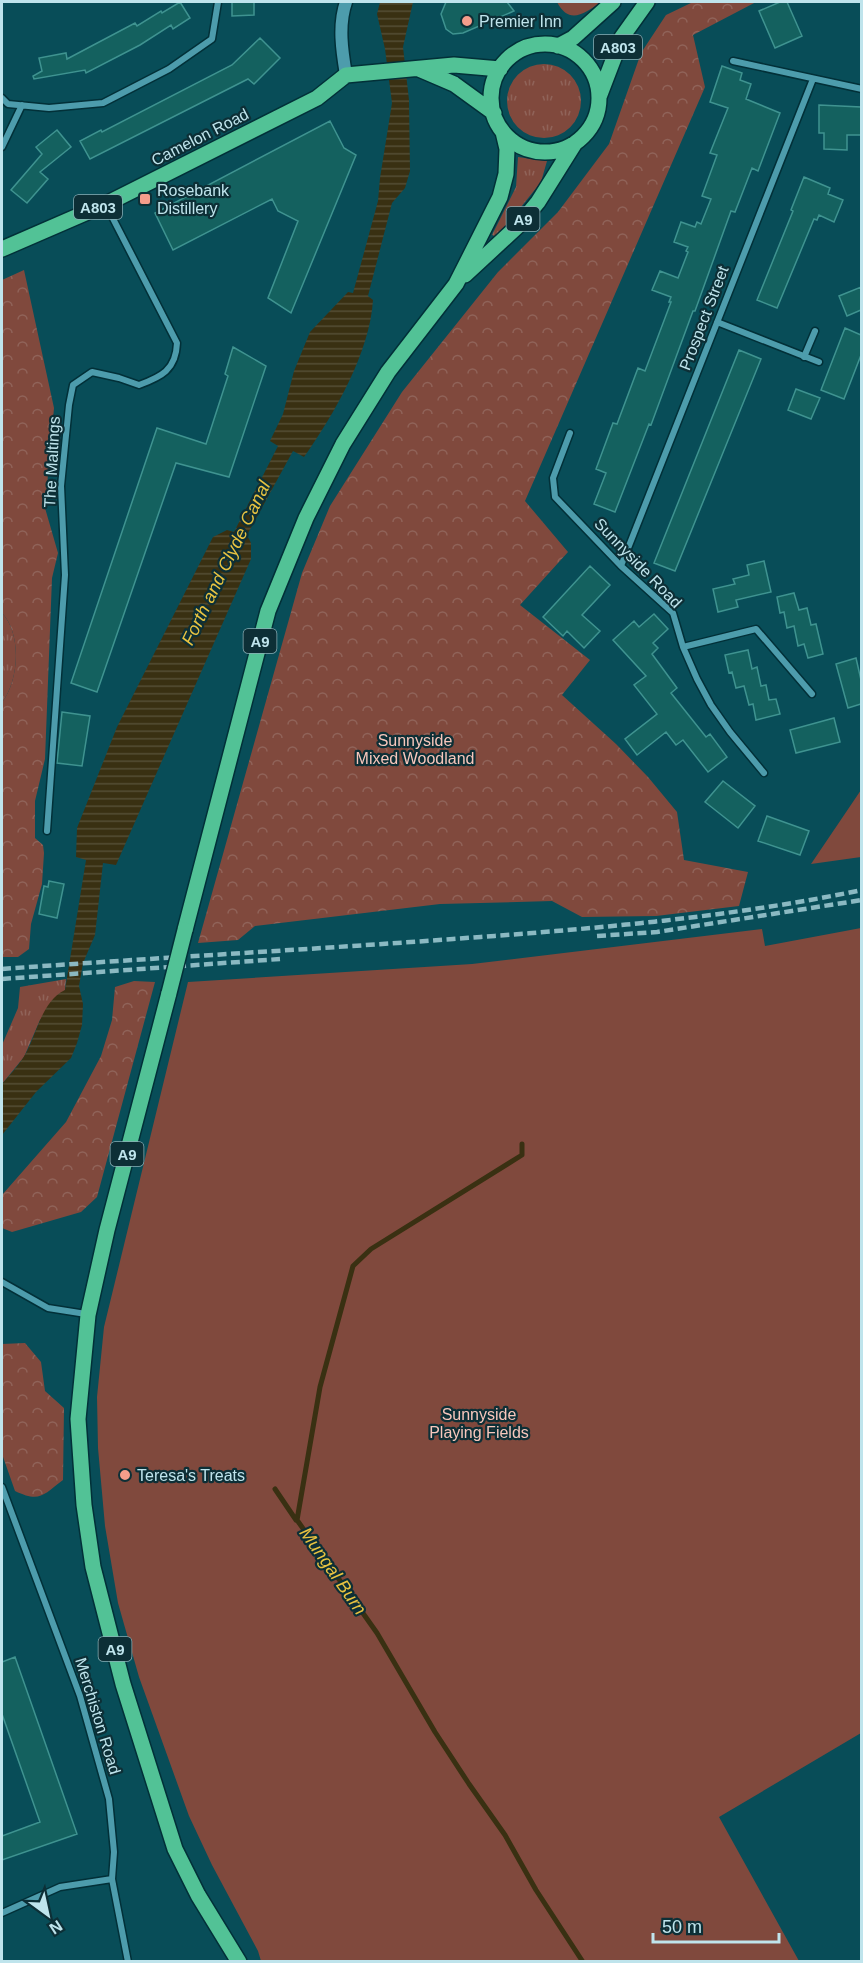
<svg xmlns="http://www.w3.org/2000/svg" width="863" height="1963" viewBox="0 0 863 1963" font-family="Arial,sans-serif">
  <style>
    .grass { fill: url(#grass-tufts) }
    .forest { fill: url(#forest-crowns) }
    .park { fill: #80493d }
    .water { fill: url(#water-rules) }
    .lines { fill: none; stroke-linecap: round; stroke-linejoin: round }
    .stream { stroke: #393012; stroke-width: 5 }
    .building { fill: #14615f; stroke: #3f9390; stroke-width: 1.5 }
    .minor-casing { stroke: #023038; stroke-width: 9 }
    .secondary-casing { stroke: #023038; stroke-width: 15 }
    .primary-casing { stroke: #023038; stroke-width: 18 }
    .minor { stroke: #4d9cac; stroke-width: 6 }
    .secondary { stroke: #4d9cac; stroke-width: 12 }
    .primary { stroke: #52c296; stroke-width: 15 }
    .rail { stroke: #8bb9c2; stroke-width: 4.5; stroke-dasharray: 9 4.5; stroke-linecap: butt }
    .primary-bridge-casing { stroke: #023038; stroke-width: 18; stroke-linecap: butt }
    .primary-bridge { stroke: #52c296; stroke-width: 15 }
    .poi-dot { fill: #f49d8b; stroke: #0d2f36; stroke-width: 2 }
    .labels { text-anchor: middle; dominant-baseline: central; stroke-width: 4.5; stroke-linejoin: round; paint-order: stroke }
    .shield { fill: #0d2f36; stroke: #8aaeb5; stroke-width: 1.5 }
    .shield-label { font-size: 15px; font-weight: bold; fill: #bfe4ec }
    .poi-label { font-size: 16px; fill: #bfe4ec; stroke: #0d2f36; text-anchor: start }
    .street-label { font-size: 16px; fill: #bfe4ec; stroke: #0d2f36 }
    .park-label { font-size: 16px; fill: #f8c7bc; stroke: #0d2f36 }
    .water-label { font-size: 18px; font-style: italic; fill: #e8c341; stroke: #0d2f36 }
  </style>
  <defs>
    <pattern id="grass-tufts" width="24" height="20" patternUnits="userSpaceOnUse" patternTransform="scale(1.5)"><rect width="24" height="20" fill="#80493d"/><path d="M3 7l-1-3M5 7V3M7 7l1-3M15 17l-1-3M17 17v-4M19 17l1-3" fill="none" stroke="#906359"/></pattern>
    <pattern id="forest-crowns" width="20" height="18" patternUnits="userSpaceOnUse" patternTransform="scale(1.5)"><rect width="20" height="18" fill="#80493d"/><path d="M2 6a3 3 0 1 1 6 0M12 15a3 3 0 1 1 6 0" fill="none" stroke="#906359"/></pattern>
    <pattern id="water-rules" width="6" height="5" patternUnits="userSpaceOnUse" patternTransform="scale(1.5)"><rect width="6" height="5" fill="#393012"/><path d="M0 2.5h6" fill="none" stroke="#544e35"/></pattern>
  </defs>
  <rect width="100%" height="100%" fill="#084d58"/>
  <!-- grass -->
  <path class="grass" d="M507 101a37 37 0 1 1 74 0a37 37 0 1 1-74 0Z
    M518,157L547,161L541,182L497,237L492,235L516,187Z
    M2,613C22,634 19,681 2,702Z
    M66,979L65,990L40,1020L24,1057L2,1084V1045L18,1008L20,987Z"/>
  <!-- forest -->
  <path class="forest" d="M693,2H756L693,35L705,87L525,501L568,552L520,605L590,660L562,695L616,744L648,777L677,812L684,860L748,872L739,906L656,916L582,917L552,901L440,904L255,926L238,940L198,943L302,573L330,506L402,392L498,272L558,212L609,144L641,53L666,15Z
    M24,270L54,408L45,508L58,553L52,578L45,759L35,801V838L43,845L44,853L42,884L31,924L29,949L18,957H2V702C19,681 22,634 2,613V280Z
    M134,981L155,982L97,1197L81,1212L12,1232L2,1228V1195L66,1122L101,1056L112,1020L115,987Z
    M25,1343L41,1362L45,1391L64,1408L63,1480C43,1495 40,1503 15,1491L2,1454V1344Z"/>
  <!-- park -->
  <path class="park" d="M557,2H601C584,14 569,25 557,2Z
    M861,790V857L811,864Z
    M861,928V1733L719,1817L799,1961H261L258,1951L212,1865L189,1816L139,1677L118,1603L105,1526L98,1448L97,1397L104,1327L188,982L472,964L762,929L765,946Z"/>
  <!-- water -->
  <path class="water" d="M380,2H413L403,47L409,100L410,171L405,188L392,203L368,296L373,300C370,352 334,415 304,457L293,451L247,535L251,543V559L116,865L103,863L95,935L83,963L79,986L83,1004L82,1025L77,1043L71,1058L36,1092L2,1135V1084C9,1076 17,1067 23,1058C37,1037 40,1002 65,990L86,860L76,857L77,828L117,727L213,537L227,530L234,532L278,446L270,441L283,414L294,371L310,332L348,292L353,293L378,201L380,178L392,103L385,49L377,14Z"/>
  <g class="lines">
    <!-- stream -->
    <path class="stream" d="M522,1144V1155L371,1249L353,1266L320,1387L297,1520L377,1633L435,1732L469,1784L505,1835L536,1890L583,1962
      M275,1489L296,1520"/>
  </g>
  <!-- building -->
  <path class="building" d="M180,2L190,18L173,29L171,25L140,45L86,73L85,70L34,79L33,76L42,71L39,58L66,53L67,59L135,23L137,26L161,11L162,13Z
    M232,2H254V15L232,16Z
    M446,2H507L514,11L463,33L453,34L446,29L441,14Z
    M780,2H787L802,36L775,48L759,11Z
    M260,38L280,58L254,84L248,79L90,159L80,141L101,130L102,132L232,65Z
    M722,66L742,73L740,80L751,84L746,99L780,113L758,171L752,168L735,212L731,211L695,311H693L651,425L649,424L615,512L594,504L606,473L596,469L613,423L617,424L638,368L645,371L671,302H669L671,297L652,290L660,271L678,278L688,252L686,251L688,247L674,242L681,222L695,227L697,222L701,224L711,199L702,196L717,155L710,153L728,108L710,102Z
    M819,105L861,107V135H847V150L824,149V133H819Z
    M330,121L344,148L356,155L291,313L268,298L298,221L278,211L272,199L173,250L155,213Z
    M57,130L71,147L40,172L48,179L27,203L11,190L42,154L36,147Z
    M804,177L830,188L828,194L843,200L834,222L819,215L817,220L814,219L777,308L757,300L793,211L791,210Z
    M861,287V310L847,316L839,296Z
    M845,328L861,335V355L844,399L821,390Z
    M233,347L266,366L229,477L176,463L97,692L71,683L157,428L206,444L228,376L225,374Z
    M739,350L761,359L675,571L654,563Z
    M796,389L820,398L811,419L788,410Z
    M764,561L771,592L736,600L738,607L718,612L713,589L735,584L733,579L749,575L747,565Z
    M590,566L610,585L582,615L600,631L584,648L567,631L563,636L543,617Z
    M794,593L799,610L807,608L811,625L816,624L823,654L808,658L804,644L798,646L794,626L787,628L784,612L780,613L777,597Z
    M654,614L668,629L653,643L658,648L652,654L677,688L671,693L706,737L710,734L727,757L708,772L683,740L676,745L666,732L637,755L625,739L657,714L634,685L646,676L613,640L634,621L639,627Z
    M748,650L752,669L757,667L761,686L766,685L769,700L776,699L780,714L756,720L753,704L749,705L744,686L736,688L732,672L729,673L725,655Z
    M856,658L861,680V704L848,708L836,664Z
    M62,712L90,716L82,766L57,763Z
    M834,718L840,742L796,753L790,730Z
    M723,781L755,806L738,828L705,802Z
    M767,816L809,831L800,855L758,841Z
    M49,881L64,884L57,918L39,914L44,886L48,887Z
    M15,1657L77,1834L2,1860V1836L40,1822L2,1714V1662Z"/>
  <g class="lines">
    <!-- minor casing -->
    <g class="minor-casing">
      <path id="minor" d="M733,61L862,89
        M2,98L8,104L49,108L103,103L169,69L212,39L218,2
        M2,147L22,105
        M717,322L819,362
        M804,357L815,331
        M570,433L553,478L555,497L621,566L673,613L683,647L697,679L711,705L730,732L764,773
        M621,566L813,79
        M683,647L756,629L812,694
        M47,831L65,575L61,486L69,405L73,385L92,372L119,378L139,385C161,377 176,370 177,343L106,205
        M2,1282L48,1308L86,1314
        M2,1487L80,1696L109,1799L114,1852L112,1879L128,1962
        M2,1913L60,1887L112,1879"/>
    </g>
    <!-- secondary casing -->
    <g class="secondary-casing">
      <path id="secondary" d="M346,75C342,51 338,25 346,2"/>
    </g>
    <!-- primary casing -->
    <g class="primary-casing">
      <path id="primary" d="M491 98a54 54 0 1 1 108 0a54 54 0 1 1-108 0Z
        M558,46L573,38L613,2
        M419,69L454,84L494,113
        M599,97L622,37L647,2
        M2,249L106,204L317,98L346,75L454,65L500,69
        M465,275L519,225L538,202L575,143
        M185,930L268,611L306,518L343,444L388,372L456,284L500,197L506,174L507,149L503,132
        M169,993L107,1230L88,1315L78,1419L84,1505L93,1567L123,1684L175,1849L198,1895L239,1962"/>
    </g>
    <!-- minor -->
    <use href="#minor" class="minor"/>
    <!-- secondary -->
    <use href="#secondary" class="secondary"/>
    <!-- primary -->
    <use href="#primary" class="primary"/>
    <!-- rail -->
    <path class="rail" d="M597,936L657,932L862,900
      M2,969C152,958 303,950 453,939C590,929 727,918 862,890
      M2,979L280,959"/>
    <!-- primary-bridge casing -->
    <g class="primary-bridge-casing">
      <path id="primary-bridge" d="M169,993L185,930"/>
    </g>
    <!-- primary-bridge -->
    <use href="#primary-bridge" class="primary-bridge"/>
  </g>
  <!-- markers -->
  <g class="poi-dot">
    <circle cx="467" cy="21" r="6"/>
    <rect x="139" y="193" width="12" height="12" rx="3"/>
    <circle cx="125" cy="1475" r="6"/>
  </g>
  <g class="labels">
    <!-- shield labels -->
    <g class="shield">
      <rect x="594" y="35" width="48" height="24" rx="4.5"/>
      <rect x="74" y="195" width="48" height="24" rx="4.5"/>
      <rect x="506.5" y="207" width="33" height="24" rx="4.5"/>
      <rect x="243.5" y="629" width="33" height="24" rx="4.5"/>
      <rect x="110.5" y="1142" width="33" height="24" rx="4.5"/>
      <rect x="98.5" y="1637" width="33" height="24" rx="4.5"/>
    </g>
    <g class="shield-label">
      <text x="618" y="47">A803</text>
      <text x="98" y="207">A803</text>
      <text x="523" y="219">A9</text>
      <text x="260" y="641">A9</text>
      <text x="127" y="1154">A9</text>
      <text x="115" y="1649">A9</text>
    </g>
    <!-- poi labels -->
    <g class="poi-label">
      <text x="479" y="21">Premier Inn</text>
      <text x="157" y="190">Rosebank<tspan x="157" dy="18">Distillery</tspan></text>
      <text x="137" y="1475">Teresa's Treats</text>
    </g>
    <!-- street labels -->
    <g class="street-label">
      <text transform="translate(200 137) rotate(-27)">Camelon Road</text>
      <text transform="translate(704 318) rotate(-69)">Prospect Street</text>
      <text transform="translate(52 462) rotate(-87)">The Maltings</text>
      <text transform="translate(638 563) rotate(46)">Sunnyside Road</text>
      <text transform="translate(98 1716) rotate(73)">Merchiston Road</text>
    </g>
    <!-- park labels -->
    <g class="park-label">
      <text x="415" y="740">Sunnyside<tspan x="415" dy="18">Mixed Woodland</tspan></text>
      <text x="479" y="1414">Sunnyside<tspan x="479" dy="18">Playing Fields</tspan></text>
    </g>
    <!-- water labels -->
    <g class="water-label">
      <text transform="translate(226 563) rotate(-64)">Forth and Clyde Canal</text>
      <text transform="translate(333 1571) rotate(55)">Mungal Burn</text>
    </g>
  </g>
  <!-- border -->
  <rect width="863" height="1963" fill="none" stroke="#bfe4ec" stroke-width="6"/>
  <!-- north arrow -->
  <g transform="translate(48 1915) rotate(147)" stroke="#0d2f36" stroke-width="4.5" paint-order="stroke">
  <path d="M0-4.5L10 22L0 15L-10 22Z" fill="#bfe4ec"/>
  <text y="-9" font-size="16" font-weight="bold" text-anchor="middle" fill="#bfe4ec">N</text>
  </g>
  <!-- scale -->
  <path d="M653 1933v9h126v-9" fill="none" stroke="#bfe4ec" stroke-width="3"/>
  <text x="662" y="1933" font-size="18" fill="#bfe4ec" stroke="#0d2f36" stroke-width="4.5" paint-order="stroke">50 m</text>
</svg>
